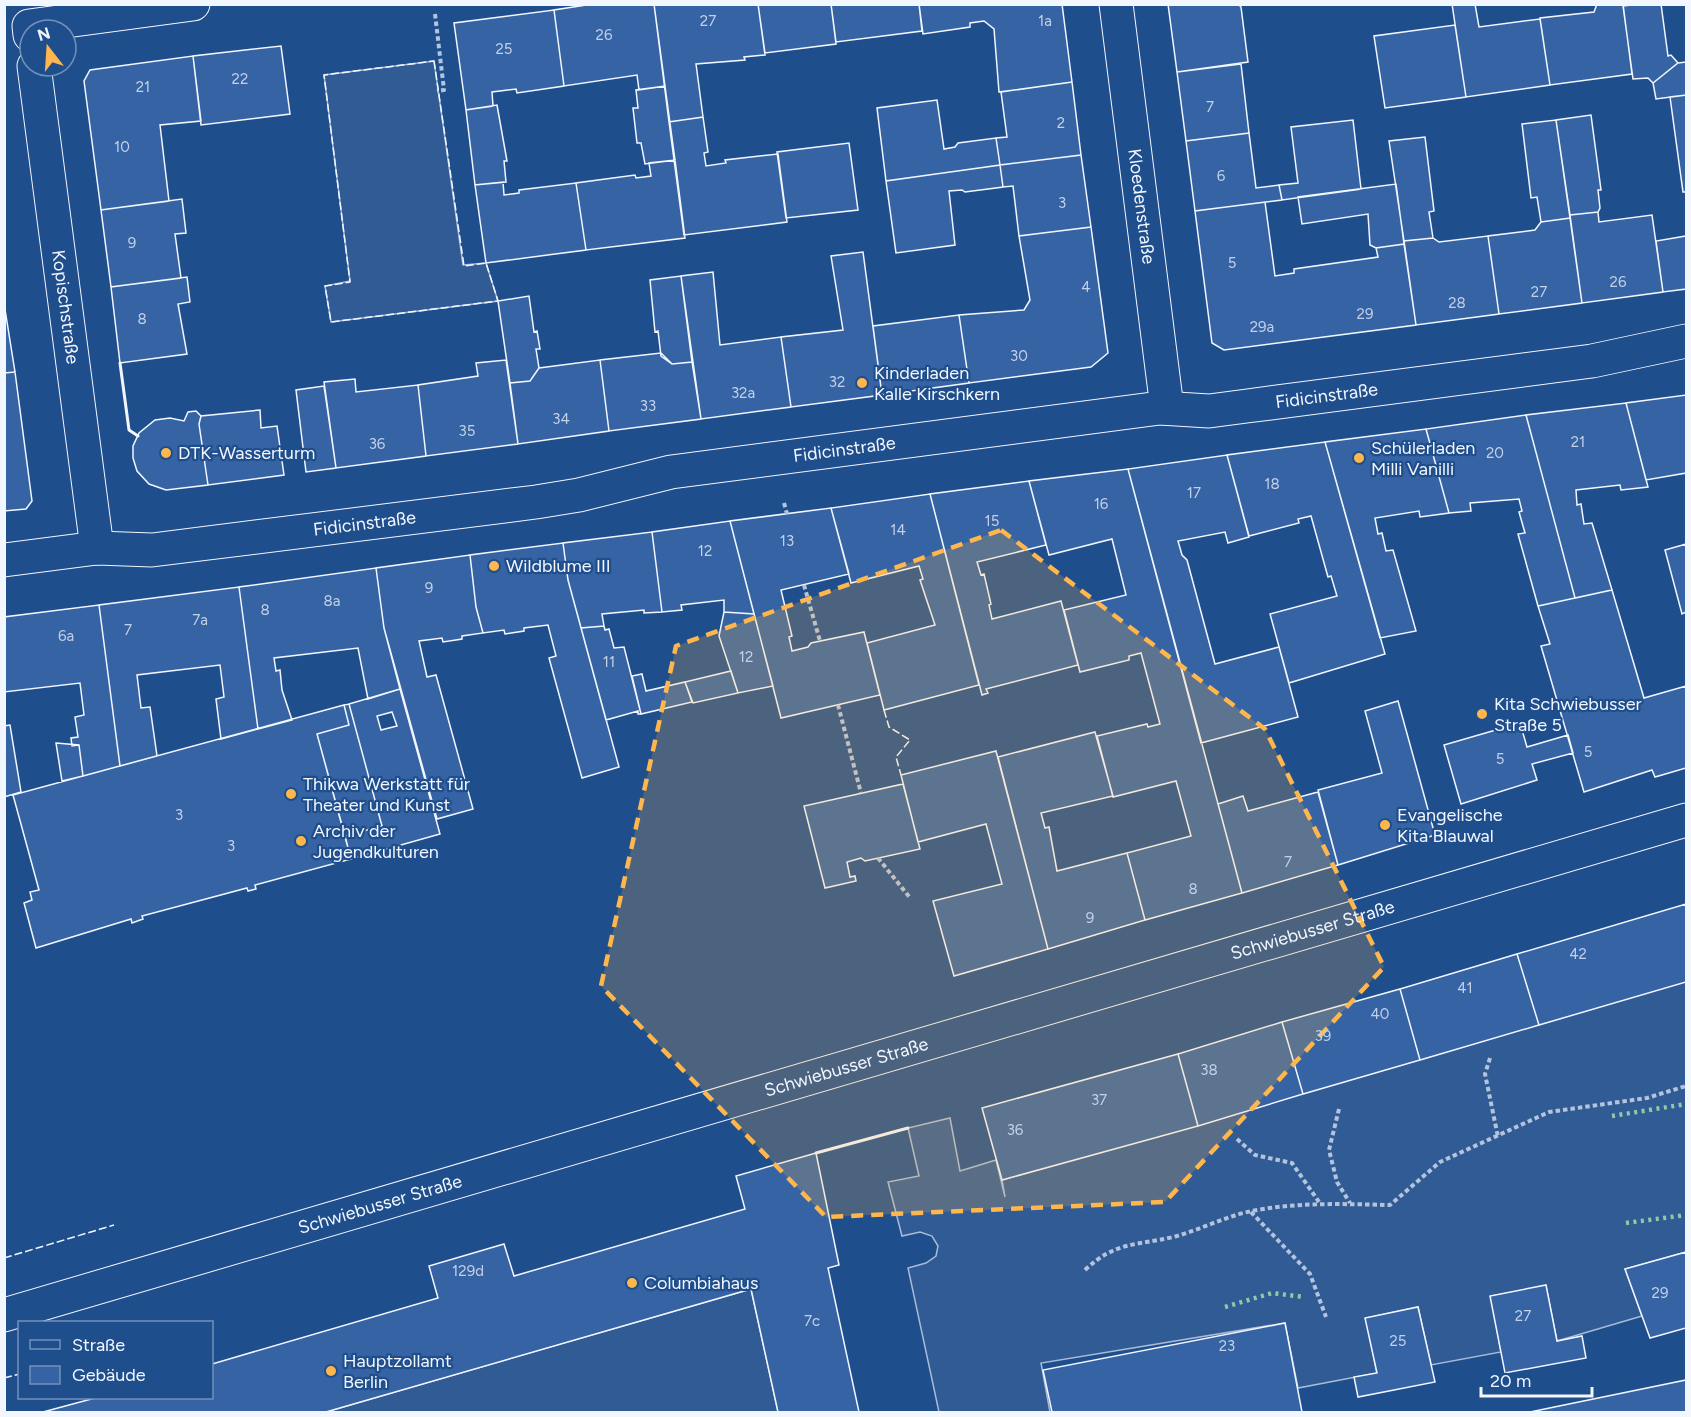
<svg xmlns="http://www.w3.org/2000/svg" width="1691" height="1417" viewBox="0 0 1691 1417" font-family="Figtree,sans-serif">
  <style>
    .built { fill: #305b95; stroke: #a8bbd7; stroke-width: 1.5 }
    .building { fill: #3563a3; stroke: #f2f6ff; stroke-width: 1.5; fill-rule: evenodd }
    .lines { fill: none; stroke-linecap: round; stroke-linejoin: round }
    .minor-casing { stroke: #f2f6ff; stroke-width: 35 }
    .path { stroke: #b3c4dc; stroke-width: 4; stroke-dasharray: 4.5 3; stroke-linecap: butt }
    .minor { stroke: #1f4e8c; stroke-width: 33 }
    .hedge { stroke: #97c8a6; stroke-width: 4.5; stroke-dasharray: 3 4.5; stroke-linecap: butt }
    .fence { stroke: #f2f6ff; stroke-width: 1.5; stroke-dasharray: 8 3; stroke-linecap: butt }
    .wall { stroke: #f2f6ff; stroke-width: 3 }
    .marked { fill: #ffb74d; fill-opacity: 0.2; stroke: #ffb74d; stroke-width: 4.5; stroke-dasharray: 12 8; stroke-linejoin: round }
    .poi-dot { fill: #ffb74d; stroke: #1f4e8c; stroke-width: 2 }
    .labels { text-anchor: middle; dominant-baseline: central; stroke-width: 4.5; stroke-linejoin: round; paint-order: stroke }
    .number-label { font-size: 15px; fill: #c3d1e8 }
    .street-label { font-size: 18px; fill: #f2f6ff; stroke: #1f4e8c }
    .poi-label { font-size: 18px; fill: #f2f6ff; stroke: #1f4e8c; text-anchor: start }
  </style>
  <rect width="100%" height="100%" fill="#1f4e8c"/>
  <!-- built -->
  <path class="built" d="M434,61L463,265L486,263L498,301L331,322L325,286L350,281L324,75Z
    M1686,981V1252L1625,1269L1642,1316L1557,1341L1546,1286L1491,1296L1501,1352L1431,1365L1418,1307L1366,1318L1377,1373L1298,1388L1285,1323L1041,1363L1050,1412H939L908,1268L926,1263L936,1256L938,1246L932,1236L920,1232L902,1236L888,1182L919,1176L908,1128L950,1118L960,1171L996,1160L1005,1197L1002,1180Z
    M751,1289L778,1412H326Z"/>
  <!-- building -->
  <path class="building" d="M593,4H654L665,86L639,90L637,75L564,86L554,10Z
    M654,4H758L765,55L744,57L745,60L696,64L703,117L669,122Z
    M758,4H831L836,44L765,53Z
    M831,4H919L922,31L836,42Z
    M919,4H1062L1072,82L999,92L994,29L984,21L970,23V27L923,34Z
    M1168,4H1238L1241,7L1248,62L1177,72Z
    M1452,4H1475L1479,27L1540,19L1550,85L1466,97Z
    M1623,4L1632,74L1550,85L1540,18L1594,12L1597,4Z
    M1640,4H1661L1668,56L1671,55L1678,63L1653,83L1648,78L1633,79L1623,6Z
    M554,10L564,86L517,93L516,89L492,92L493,106L466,110L454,23Z
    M1455,25L1466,97L1385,108L1374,36Z
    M281,46L290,114L201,125L193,56Z
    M193,56L201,121L160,125L169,201L101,210L84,81L90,70Z
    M1686,62V95L1656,99L1653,83L1678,63Z
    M1241,64L1249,133L1186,141L1177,72Z
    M1072,82L1081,155L1000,165L996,138L1007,137L1001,92Z
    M665,86L675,160L645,164L641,143H637L633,108H638L636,90Z
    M1686,95V192H1683L1670,97Z
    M937,100L944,149L955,147L958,143L996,138L1000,165L886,181L877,108Z
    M497,105L507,161H504L506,182L475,185L466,110Z
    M1591,115L1601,190H1598L1600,208L1598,212L1570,215L1556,120Z
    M703,117L708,152L704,153L706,166L726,163L725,160L778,154L787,222L684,235L669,122Z
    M1353,120L1361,189L1282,200L1279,185L1298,183L1291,127Z
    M1556,120L1570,218L1541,222L1537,197L1531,198L1522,124Z
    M1249,133L1256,188L1279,185L1282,200L1195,211L1186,141Z
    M1425,137L1434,211L1429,212L1433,238L1404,241L1389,141Z
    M849,143L858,210L786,218L777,152Z
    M1081,155L1091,227L1019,236L1013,186L1003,187L1000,165Z
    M675,160L685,238L586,250L576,183L635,175L636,178L651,176L649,163Z
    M1000,165L1003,187L965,192L962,190L949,191L955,245L896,253L886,181Z
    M503,182L504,195L519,193V190L576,183L586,250L486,263L475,185Z
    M1396,184L1404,244L1376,248L1370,245L1368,214L1302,224L1298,197Z
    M182,199L186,233L175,234L181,278L111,287L101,210Z
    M1265,202L1275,276L1294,273V269L1378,257L1376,248L1404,244L1416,325L1224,350L1212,343L1195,211Z
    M1598,212L1599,222L1652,215L1663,292L1582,303L1570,215Z
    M1570,218L1582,303L1499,314L1488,236L1535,230L1541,222Z
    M1091,227L1108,353L1091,367L969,383L959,315L1024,310L1030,300L1019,236Z
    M1488,236L1499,314L1416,325L1404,241L1433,238L1439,242Z
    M1686,236V289L1663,292L1656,241Z
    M863,252L882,395L791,407L781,337L843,330L831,256Z
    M713,272L720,345L781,337L791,407L701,419L681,276Z
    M681,276L692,362L672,364L661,356L658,331L655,332L650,280Z
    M187,277L190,302L178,304L187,354L120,363L111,287Z
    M529,296L534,332L537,331L540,349H536L539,368L530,381L510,383L498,301Z
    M4,303L15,372L4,373Z
    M959,315L969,383L882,395L873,326Z
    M661,353L672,364L692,362L701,419L609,431L600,360Z
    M506,360L518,444L426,456L418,385L478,376L476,363Z
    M600,360L609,431L518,444L510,383L530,381L539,368Z
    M15,372L32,501L26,509L4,511V373Z
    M355,379L356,392L418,385L426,456L336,468L324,382Z
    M324,386L336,468L306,472L296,390Z
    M1686,395V473L1646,480L1626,403Z
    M1626,403L1648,487L1621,490L1620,485L1576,490L1577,505L1581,504L1584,524L1592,523L1612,590L1575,598L1526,415Z
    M260,410L261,428L277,426L284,475L208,485L199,424L201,416Z
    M196,411L201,416L199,424L208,485L166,490L149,484L137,471L133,458V446L139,433L155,420L170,418L184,421L188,412Z
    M1526,415L1575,598L1538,606L1518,534L1525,533L1519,512L1522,511L1519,499L1470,503L1471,511L1449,513L1426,429Z
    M1426,429L1449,513L1420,517L1419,511L1375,518L1378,534L1382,533L1386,551L1393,550L1416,631L1380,638L1325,442Z
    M1325,442L1385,654L1289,683L1270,614L1337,596L1331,576L1328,577L1311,516L1298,519L1299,523L1249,536L1227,455Z
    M1227,455L1249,537L1228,543L1225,532L1178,541L1182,555L1187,560L1215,664L1279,647L1298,717L1201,743L1128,469Z
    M1128,469L1242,893L1145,920L1127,853L1191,836L1176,781L1113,797L1097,736L1147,724L1148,727L1160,724L1141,653L1129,656V660L1080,672L1064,610L1126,595L1112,539L1049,555L1029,481Z
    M1029,481L1046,545L977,562L981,575L984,574L991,604L989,605L992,619L1061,601L1078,665L986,689L988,693L982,695L930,494Z
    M930,494L979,685L884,710L867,643L935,625L920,580L923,579L919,566L851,583L831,508Z
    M831,508L849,574L781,590L792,636L789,637L792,651L808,647L811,643L864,632L880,695L781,718L730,521Z
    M730,521L754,614L724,612V600L681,605L682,610L662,612L652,532Z
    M652,532L662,612L644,613V610L602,614L604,626L581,628L568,580L563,543Z
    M563,543L568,580L619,767L582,778L549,658L556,656L548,625L524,628V631L505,634L504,630L483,633L476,607L470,555Z
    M1686,544V612L1682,614L1665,550Z
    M470,555L476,607L483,633L462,636V639L443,642L442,638L419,641L427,677L436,675L473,809L437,819L384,628L376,568Z
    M376,568L384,628L400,689L368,699L358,648L274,658L276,671L280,670L282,690L292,720L258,729L239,587Z
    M239,587L258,729L221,739L216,699L224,697L220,665L137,675L141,708L150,707L157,756L120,766L99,605Z
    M1612,590L1644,698L1686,686V768L1655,777L1652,770L1584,792L1541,646L1550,644L1538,606Z
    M99,605L120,766L83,776L79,745L72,746L71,738L78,737L75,717L84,715L80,683L4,692V617Z
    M724,612L754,614L773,686L738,693L719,636Z
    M604,626L605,630L609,629L614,648L624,647L641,714H638V711L606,720L581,628Z
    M731,671L738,693L693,703L685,682Z
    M642,674L646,691L685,682L692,702L641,714L632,676Z
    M400,689L440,834L351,859L345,836L382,826L349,704ZM392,712L397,726L381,730L377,716Z
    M1398,701L1435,835L1338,865L1318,790L1382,773L1365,711Z
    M349,704L382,826L345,836L317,734L349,725L344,705Z
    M344,705L349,725L317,734L351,859L255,885L256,889L248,891L247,888L142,916L143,919L132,923L131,919L36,948L24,903L32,900L30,892L39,890L13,795Z
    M1520,723L1527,747L1568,735L1573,753L1532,764L1537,780L1461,804L1444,745Z
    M10,725L21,792L4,797V726Z
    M1095,732L1113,796L1041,813L1045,828L1049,827L1057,871L1127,853L1145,920L1048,949L998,757Z
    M56,743L79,745L83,776L62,781Z
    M996,751L1048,949L954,976L933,901L1002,884L986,824L918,842L901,775Z
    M903,784L920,849L865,861L861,858L847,862L850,877L855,876L856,881L825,888L804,806Z
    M1318,792L1338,865L1242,893L1218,804L1243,796L1248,811Z
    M1686,904V982L1539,1025L1517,954Z
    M1517,954L1539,1025L1420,1060L1400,989Z
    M1400,989L1420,1060L1303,1094L1282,1022Z
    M1282,1022L1303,1094L1198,1126L1178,1054Z
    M1178,1054L1198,1126L1002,1180L982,1108Z
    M816,1153L839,1265L828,1268L859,1412H778L751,1289L326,1412H43L95,1398H212V1364L438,1298L429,1266L504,1244L514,1276L745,1209L736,1176Z
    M1686,1252V1328L1650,1338L1625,1269Z
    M1546,1285L1557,1341L1582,1336L1586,1358L1505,1373L1490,1296Z
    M1418,1307L1435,1382L1358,1397L1354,1377L1377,1373L1365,1318Z
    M1285,1323L1302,1412H1052L1043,1370Z
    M1686,1380V1412H1530Z"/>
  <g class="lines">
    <!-- minor casing -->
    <g class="minor-casing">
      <g id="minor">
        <path id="s1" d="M1116,4L1167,408"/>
        <path d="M30,35L29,26L193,4"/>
        <path id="s2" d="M34,66L97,548"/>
        <path id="s3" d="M4,560L97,548L152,550L536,502L579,495L671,472L1160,408L1209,411L1247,406L1592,361L1686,341"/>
        <path id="s4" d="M4,1315L1686,820"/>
      </g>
    </g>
    <!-- path -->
    <path class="path" d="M435,14L444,90L437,91
      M784,503L787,514
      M804,585L820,641
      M838,705L861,793
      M878,858L911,899
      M1490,1058L1485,1074L1498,1137
      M1339,1109L1329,1150L1337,1182L1350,1203
      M1237,1139L1255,1155L1292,1163L1319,1202
      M1251,1212L1310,1274L1326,1317
      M1085,1270C1116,1241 1135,1246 1173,1237C1200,1230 1226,1216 1252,1211C1298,1202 1344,1204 1390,1205L1440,1162L1549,1112L1647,1098L1686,1086"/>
    <!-- minor -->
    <use href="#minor" class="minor"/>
    <!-- hedge -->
    <path class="hedge" d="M1612,1116L1686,1104
      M1626,1223L1686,1215
      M1225,1307L1272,1293L1304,1297"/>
    <!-- fence -->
    <path class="fence" d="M434,61L464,266L486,263L498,301L331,322L325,286L350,282L324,75Z
      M884,710L889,727L910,740L896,757L901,775
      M4,1258L114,1225
      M4,1378L20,1374"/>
    <!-- wall -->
    <path class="wall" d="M120,363L129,430L138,436
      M816,1153L908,1128"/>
  </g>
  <!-- marked area -->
  <path class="marked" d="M1001,530L1265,729L1384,967L1165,1202L826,1217L601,986L676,646Z"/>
  <!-- markers -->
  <g class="poi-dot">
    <circle cx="862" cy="383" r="6"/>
    <circle cx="166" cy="453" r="6"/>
    <circle cx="1359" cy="458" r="6"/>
    <circle cx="494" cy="566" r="6"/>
    <circle cx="1482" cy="714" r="6"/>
    <circle cx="291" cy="794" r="6"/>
    <circle cx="1385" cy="825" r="6"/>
    <circle cx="301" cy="841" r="6"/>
    <circle cx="632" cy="1283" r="6"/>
    <circle cx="331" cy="1371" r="6"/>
  </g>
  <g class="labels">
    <!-- number labels -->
    <g class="number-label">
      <text x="708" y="21">27</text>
      <text x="1045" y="21">1a</text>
      <text x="604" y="35">26</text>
      <text x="504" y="49">25</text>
      <text x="240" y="79">22</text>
      <text x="143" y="87">21</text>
      <text x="1210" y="107">7</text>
      <text x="1061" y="123">2</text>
      <text x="122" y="147">10</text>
      <text x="1221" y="176">6</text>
      <text x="1062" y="203">3</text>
      <text x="132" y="243">9</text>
      <text x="1232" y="263">5</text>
      <text x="1618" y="282">26</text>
      <text x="1086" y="287">4</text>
      <text x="1539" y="292">27</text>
      <text x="1457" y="303">28</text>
      <text x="1365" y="314">29</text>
      <text x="142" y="319">8</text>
      <text x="1262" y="327">29a</text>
      <text x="1019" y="356">30</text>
      <text x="837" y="382">32</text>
      <text x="743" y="393">32a</text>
      <text x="648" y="406">33</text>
      <text x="561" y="419">34</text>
      <text x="467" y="431">35</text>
      <text x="1578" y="442">21</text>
      <text x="377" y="444">36</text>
      <text x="1495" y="453">20</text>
      <text x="1272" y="484">18</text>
      <text x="1194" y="493">17</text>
      <text x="1101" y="504">16</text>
      <text x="992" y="521">15</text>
      <text x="898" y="530">14</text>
      <text x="787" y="541">13</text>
      <text x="705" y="551">12</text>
      <text x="429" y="588">9</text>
      <text x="332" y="601">8a</text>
      <text x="265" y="610">8</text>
      <text x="200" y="620">7a</text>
      <text x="128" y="630">7</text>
      <text x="66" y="636">6a</text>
      <text x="746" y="657">12</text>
      <text x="609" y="662">11</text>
      <text x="1588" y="752">5</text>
      <text x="1500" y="759">5</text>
      <text x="179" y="815">3</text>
      <text x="231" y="846">3</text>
      <text x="1288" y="862">7</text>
      <text x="1193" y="889">8</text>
      <text x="1090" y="918">9</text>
      <text x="1578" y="954">42</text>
      <text x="1465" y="988">41</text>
      <text x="1380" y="1014">40</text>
      <text x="1323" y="1036">39</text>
      <text x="1209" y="1070">38</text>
      <text x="1099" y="1100">37</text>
      <text x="1015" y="1130">36</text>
      <text x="468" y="1271">129d</text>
      <text x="1660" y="1293">29</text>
      <text x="1523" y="1316">27</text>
      <text x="812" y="1321">7c</text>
      <text x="1398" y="1341">25</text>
      <text x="1227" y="1346">23</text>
    </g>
    <!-- street labels -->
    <g class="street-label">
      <text stroke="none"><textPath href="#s1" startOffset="204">Kloedenstraße</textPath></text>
      <text stroke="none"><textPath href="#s2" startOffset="243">Kopischstraße</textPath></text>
      <text stroke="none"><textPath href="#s3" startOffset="1335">Fidicinstraße</textPath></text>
      <text stroke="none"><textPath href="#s3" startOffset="849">Fidicinstraße</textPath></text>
      <text stroke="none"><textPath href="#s3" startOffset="363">Fidicinstraße</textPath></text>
      <text stroke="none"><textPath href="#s4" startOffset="1364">Schwiebusser Straße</textPath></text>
      <text stroke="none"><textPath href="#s4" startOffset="878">Schwiebusser Straße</textPath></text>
      <text stroke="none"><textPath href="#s4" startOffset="392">Schwiebusser Straße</textPath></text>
    </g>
    <!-- poi labels -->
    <g class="poi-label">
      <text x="874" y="373">Kinderladen<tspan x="874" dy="21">Kalle Kirschkern</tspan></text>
      <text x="1371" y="448">Schülerladen<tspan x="1371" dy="21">Milli Vanilli</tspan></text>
      <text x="178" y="453">DTK-Wasserturm</text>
      <text x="506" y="566">Wildblume III</text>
      <text x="1494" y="704">Kita Schwiebusser<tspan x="1494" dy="21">Straße 5</tspan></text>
      <text x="303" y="784">Thikwa Werkstatt für<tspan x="303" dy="21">Theater und Kunst</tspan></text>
      <text x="1397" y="815">Evangelische<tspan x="1397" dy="21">Kita Blauwal</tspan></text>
      <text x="313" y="831">Archiv der<tspan x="313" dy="21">Jugendkulturen</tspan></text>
      <text x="644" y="1283">Columbiahaus</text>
      <text x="343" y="1361">Hauptzollamt<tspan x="343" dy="21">Berlin</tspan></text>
    </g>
  </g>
  <!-- border -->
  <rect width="1691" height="1417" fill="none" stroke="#f2f6ff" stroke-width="12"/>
  <!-- legend -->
  <rect x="18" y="1321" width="195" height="78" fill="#1f4e8c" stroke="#7391ba" stroke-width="1.5"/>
  <rect x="30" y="1340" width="30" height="9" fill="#1f4e8c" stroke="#7391ba" stroke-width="1.5"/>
  <text x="72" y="1351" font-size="18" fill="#f2f6ff">Straße</text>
  <rect x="30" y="1366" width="30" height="18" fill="#3563a3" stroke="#7391ba" stroke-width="1.5"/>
  <text x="72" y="1381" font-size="18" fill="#f2f6ff">Gebäude</text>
  <!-- north arrow -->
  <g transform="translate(48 48) rotate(343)"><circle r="28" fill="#1f4e8c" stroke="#7391ba" stroke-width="1.5"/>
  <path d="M0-4.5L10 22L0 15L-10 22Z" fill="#ffb74d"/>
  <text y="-9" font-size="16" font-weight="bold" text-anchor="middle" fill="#f2f6ff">N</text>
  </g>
  <!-- scale -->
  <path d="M1481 1387v9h111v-9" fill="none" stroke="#f2f6ff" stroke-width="3"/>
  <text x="1490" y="1387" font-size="18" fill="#f2f6ff" stroke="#1f4e8c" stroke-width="4.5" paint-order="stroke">20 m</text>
</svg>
